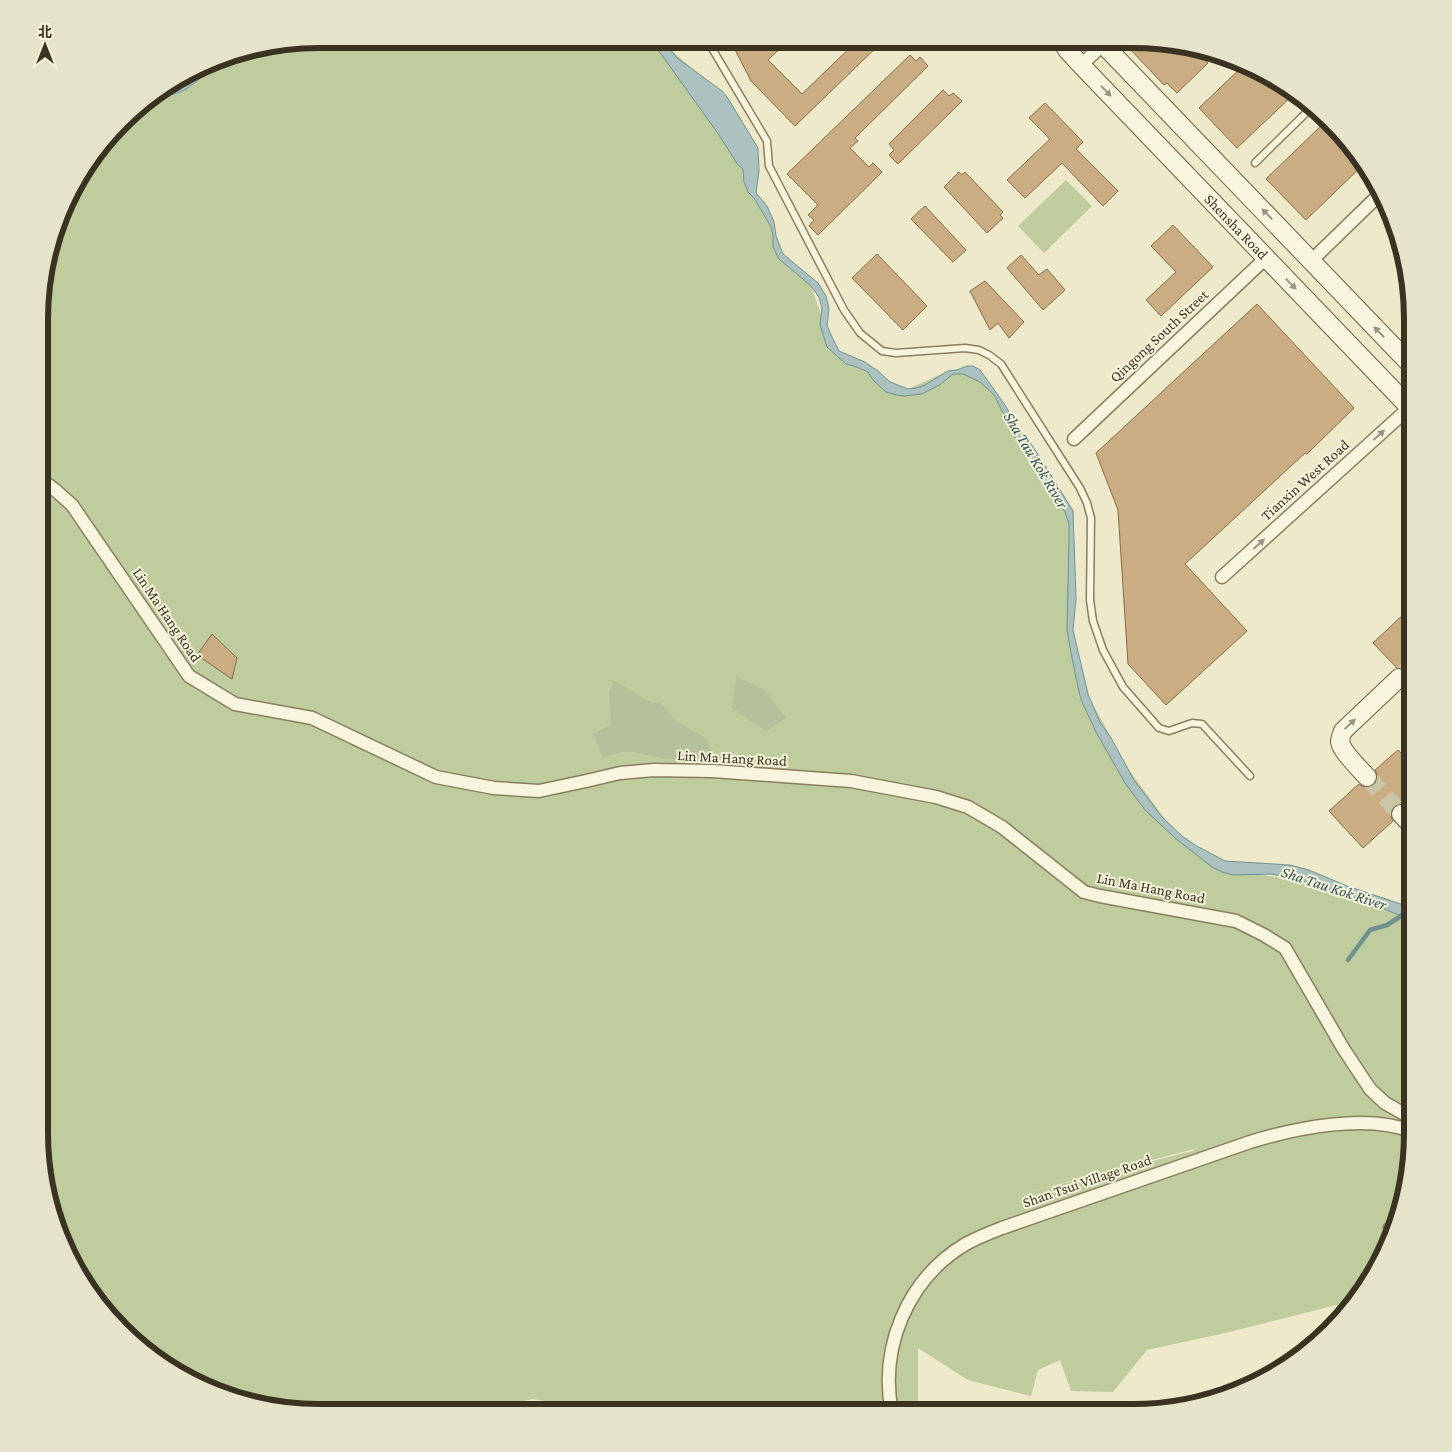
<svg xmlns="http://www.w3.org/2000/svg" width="1452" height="1452" viewBox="0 0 1452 1452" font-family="'Crimson Pro','Noto Sans SC',serif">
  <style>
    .green { fill: #becc9e; fill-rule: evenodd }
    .cemetery { fill: #b6c19c }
    .water { fill: #abc2c0; stroke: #71918f }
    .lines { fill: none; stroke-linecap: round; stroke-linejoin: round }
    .stream { stroke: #71918f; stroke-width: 4.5 }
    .building { fill: #caad82; stroke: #886c46 }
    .secondary-tunnel { stroke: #cac5a8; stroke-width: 18; stroke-dasharray: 18 9; stroke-linecap: butt }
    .service-casing { stroke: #8a7e5f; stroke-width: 9 }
    .minor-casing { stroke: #8a7e5f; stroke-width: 15 }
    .secondary-casing { stroke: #6c5f42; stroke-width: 20 }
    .service { stroke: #f8f5de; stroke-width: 6 }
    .minor { stroke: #f8f5de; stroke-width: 12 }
    .secondary { stroke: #f8f5de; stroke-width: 18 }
    .oneway { fill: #9a9480 }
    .labels { text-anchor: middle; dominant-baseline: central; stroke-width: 4; stroke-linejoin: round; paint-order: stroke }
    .street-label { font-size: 15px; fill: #3b3322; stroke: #f5f2da }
    .water-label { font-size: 16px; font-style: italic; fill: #32565a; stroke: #f5f2da }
    .rim { fill: none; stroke: #3b3322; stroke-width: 6 }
  </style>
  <rect width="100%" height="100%" fill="#eee9ca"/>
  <!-- green -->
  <path class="green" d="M319,39L659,40L699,74L733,106L758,148L744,183L771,227L779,259L811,286L835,354L868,372L908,389L948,371L973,366L1074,511L1069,539L1073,630L1087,698L1075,696L1091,701L1129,770L1176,834L1231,869L1308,883L1315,889L1313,884L1413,915V1151L1384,1257L1356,1300L1225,1333L1147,1350L1113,1392L1071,1391L1060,1360L1038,1370L1031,1396L968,1380L918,1348V1413H565L558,1403L532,1399L478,1413H301L195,1384L136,1345L140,1333L109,1317L96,1303L54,1223L39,1151L41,761L48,765L41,755L44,265L76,179L134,108L157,95L159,96L229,54ZM1198,1148L1192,1151L1021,1194Z
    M1066,180L1092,206L1044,253L1018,226Z"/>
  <!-- cemetery -->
  <path class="cemetery" d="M737,677L764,689L786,718L766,731L732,708Z
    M613,681H615L652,703L660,702L677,722L706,738L715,758L664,759L634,752H622L603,757L593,734L611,725L609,691L612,686Z"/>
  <!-- water -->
  <path class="water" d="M651,40H663L677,58L722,91L727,97L758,148L759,171L756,193L767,206L774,222L776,236L783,254L818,283L826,296L829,309L827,325L832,337L839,351L865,362L878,371L890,382L908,389L916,388L925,385L948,371L957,370L967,366H973L980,370L1005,405L1019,430L1029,441L1041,459L1073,511L1076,599L1073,630L1088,694L1100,722L1111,738L1134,780L1162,817L1182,836L1195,845L1225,861L1290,865L1309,870L1347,886L1413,908V921L1363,900L1294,878L1270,874L1233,875L1222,872L1212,867L1175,838L1145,810L1125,783L1096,732L1083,704L1080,696L1072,658L1067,630L1069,539V524L1065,512L1018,442L994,395L980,382L963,374H953L941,384L922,394L904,396L896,395L886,392L873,380L868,372L854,366L846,364L827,347L820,325L822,308L819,297L811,286L779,259L773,247V236L771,227L754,198L748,192L744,182L743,169L738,165L719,135Z
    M214,62C199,81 183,98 157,95Z"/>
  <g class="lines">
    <!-- stream -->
    <path class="stream" d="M1348,960L1370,930L1387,925L1401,916L1404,912"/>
  </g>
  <!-- building -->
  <path class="building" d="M730,40H789L768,60L802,94L858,40H884L795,126L751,81Z
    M1132,41H1169L1180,45L1190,56L1196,51L1208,63L1177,93L1167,83L1164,85L1129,48L1132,45Z
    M910,55L916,61L920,57L928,66L855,138L858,141L850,148L869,167L873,163L882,172L818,235L809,226L814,220L808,215L818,205L787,174Z
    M1243,66L1273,76L1294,94L1237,148L1199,108Z
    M943,90L949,96L953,93L962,101L898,164L889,155L894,150L889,144Z
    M1045,103L1083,142L1076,149L1118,191L1103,206L1062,163L1025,198L1007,180L1050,139L1029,118Z
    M1325,122L1356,149L1364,164L1306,220L1266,179Z
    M959,172L962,175L965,172L1003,212L1000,215L1003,218L987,233L944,187Z
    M925,206L966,250L953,262L911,219Z
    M1173,225L1213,267L1161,316L1146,300L1176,272L1151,246Z
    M877,254L927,306L903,330L852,278Z
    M1021,255L1039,275L1047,269L1065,290L1043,310L1007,268Z
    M985,281L1024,322L1009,338L998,323L990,330L970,291Z
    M1257,304L1354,408L1307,454L1305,453L1185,564L1247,631L1166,705L1128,664L1118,510L1096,453Z
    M1407,611L1413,617V684L1409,680V675L1406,670L1402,668H1397L1373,643Z
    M212,634L237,658L232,679L197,655Z
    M1398,750L1413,766V804L1409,807L1404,804H1398L1394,806L1391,811V817L1393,821L1363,848L1329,811L1359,784L1364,787H1369L1374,785L1377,780V774L1375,770Z"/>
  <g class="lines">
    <!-- secondary-tunnel -->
    <path class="secondary-tunnel" d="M1399,678L1413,665
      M1367,777L1401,814"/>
    <!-- service casing -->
    <g class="service-casing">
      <path id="service" d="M707,40L767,141L769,166L844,310L860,333L882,351L896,353L965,348L979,350L989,355L1001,364L1080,488L1087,503L1091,518L1090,600L1093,621L1103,650L1123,687L1159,728L1169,731L1192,723L1202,724L1250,776
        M1255,163L1310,109
        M1387,1227L1393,1224"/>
    </g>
    <!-- minor casing -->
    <g class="minor-casing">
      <path id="minor" d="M1081,65L1107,41
        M1311,261L1380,194
        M1074,439L1266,258
        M43,481L54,489L72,505L189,676L235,704L312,718L436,777L494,788L539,791L586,781L620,773L654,770L712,771L851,781L936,797L968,807L1002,827L1084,892L1100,896L1236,921L1264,935L1285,948L1343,1048L1370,1089L1385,1103L1413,1119
        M1222,577L1409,408
        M892,1413C879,1348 907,1280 964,1245C976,1238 989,1233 1002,1228L1250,1142C1296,1128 1367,1113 1413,1132"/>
    </g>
    <!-- secondary casing -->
    <g class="secondary-casing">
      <g id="secondary">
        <path id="s1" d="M1062,41L1068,51L1081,65L1413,411"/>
        <path d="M1100,41L1413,367"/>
        <path d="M1367,777C1360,769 1342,752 1340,742C1340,738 1342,734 1343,731L1399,678"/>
        <path d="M1401,814L1413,827"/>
      </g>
    </g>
    <!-- service -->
    <use href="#service" class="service"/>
    <!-- minor -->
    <use href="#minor" class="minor"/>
    <!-- secondary -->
    <use href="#secondary" class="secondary"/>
  </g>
  <!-- one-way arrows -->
  <defs><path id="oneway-solid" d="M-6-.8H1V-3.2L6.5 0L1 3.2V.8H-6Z" transform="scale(1.25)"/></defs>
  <g class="oneway">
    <use href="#oneway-solid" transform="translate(1106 91) rotate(46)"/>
    <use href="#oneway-solid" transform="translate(1267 214) rotate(-134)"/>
    <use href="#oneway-solid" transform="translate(1291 284) rotate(46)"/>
    <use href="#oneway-solid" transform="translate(1379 332) rotate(-134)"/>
    <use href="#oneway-solid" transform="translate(1379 435) rotate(-42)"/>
    <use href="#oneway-solid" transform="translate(1259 544) rotate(-42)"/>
    <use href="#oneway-solid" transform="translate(1350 724) rotate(-43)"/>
  </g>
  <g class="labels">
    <!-- street labels -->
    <g class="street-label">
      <text stroke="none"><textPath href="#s1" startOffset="255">Shensha Road</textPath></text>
      <text transform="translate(1159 336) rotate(-43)">Qingong South Street</text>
      <text transform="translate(1305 480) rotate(-42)">Tianxin West Road</text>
      <text transform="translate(167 615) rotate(56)">Lin Ma Hang Road</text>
      <text transform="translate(732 758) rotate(3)">Lin Ma Hang Road</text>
      <text transform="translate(1151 888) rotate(11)">Lin Ma Hang Road</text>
      <text transform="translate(1087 1181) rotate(-19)">Shan Tsui Village Road</text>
    </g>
    <!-- water labels -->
    <g class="water-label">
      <text transform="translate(1036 460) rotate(59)">Sha Tau Kok River</text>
      <text transform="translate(1334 888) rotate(18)">Sha Tau Kok River</text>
    </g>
  </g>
  <!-- crop -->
  <path d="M0 0H1452V1452H0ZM319 48H1133A271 271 0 0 1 1404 319V1133A271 271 0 0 1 1133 1404H319A271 271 0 0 1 48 1133V319A271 271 0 0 1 319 48Z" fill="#e6e3cb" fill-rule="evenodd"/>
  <path class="rim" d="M319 48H1133A271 271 0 0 1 1404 319V1133A271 271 0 0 1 1133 1404H319A271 271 0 0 1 48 1133V319A271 271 0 0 1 319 48Z"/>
  <!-- north arrow -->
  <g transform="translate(45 45)" stroke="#f5f2da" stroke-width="4" paint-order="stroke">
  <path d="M0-4L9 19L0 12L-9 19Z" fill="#3b3322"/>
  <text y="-8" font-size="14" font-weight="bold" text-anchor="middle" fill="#3b3322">北</text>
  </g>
</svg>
